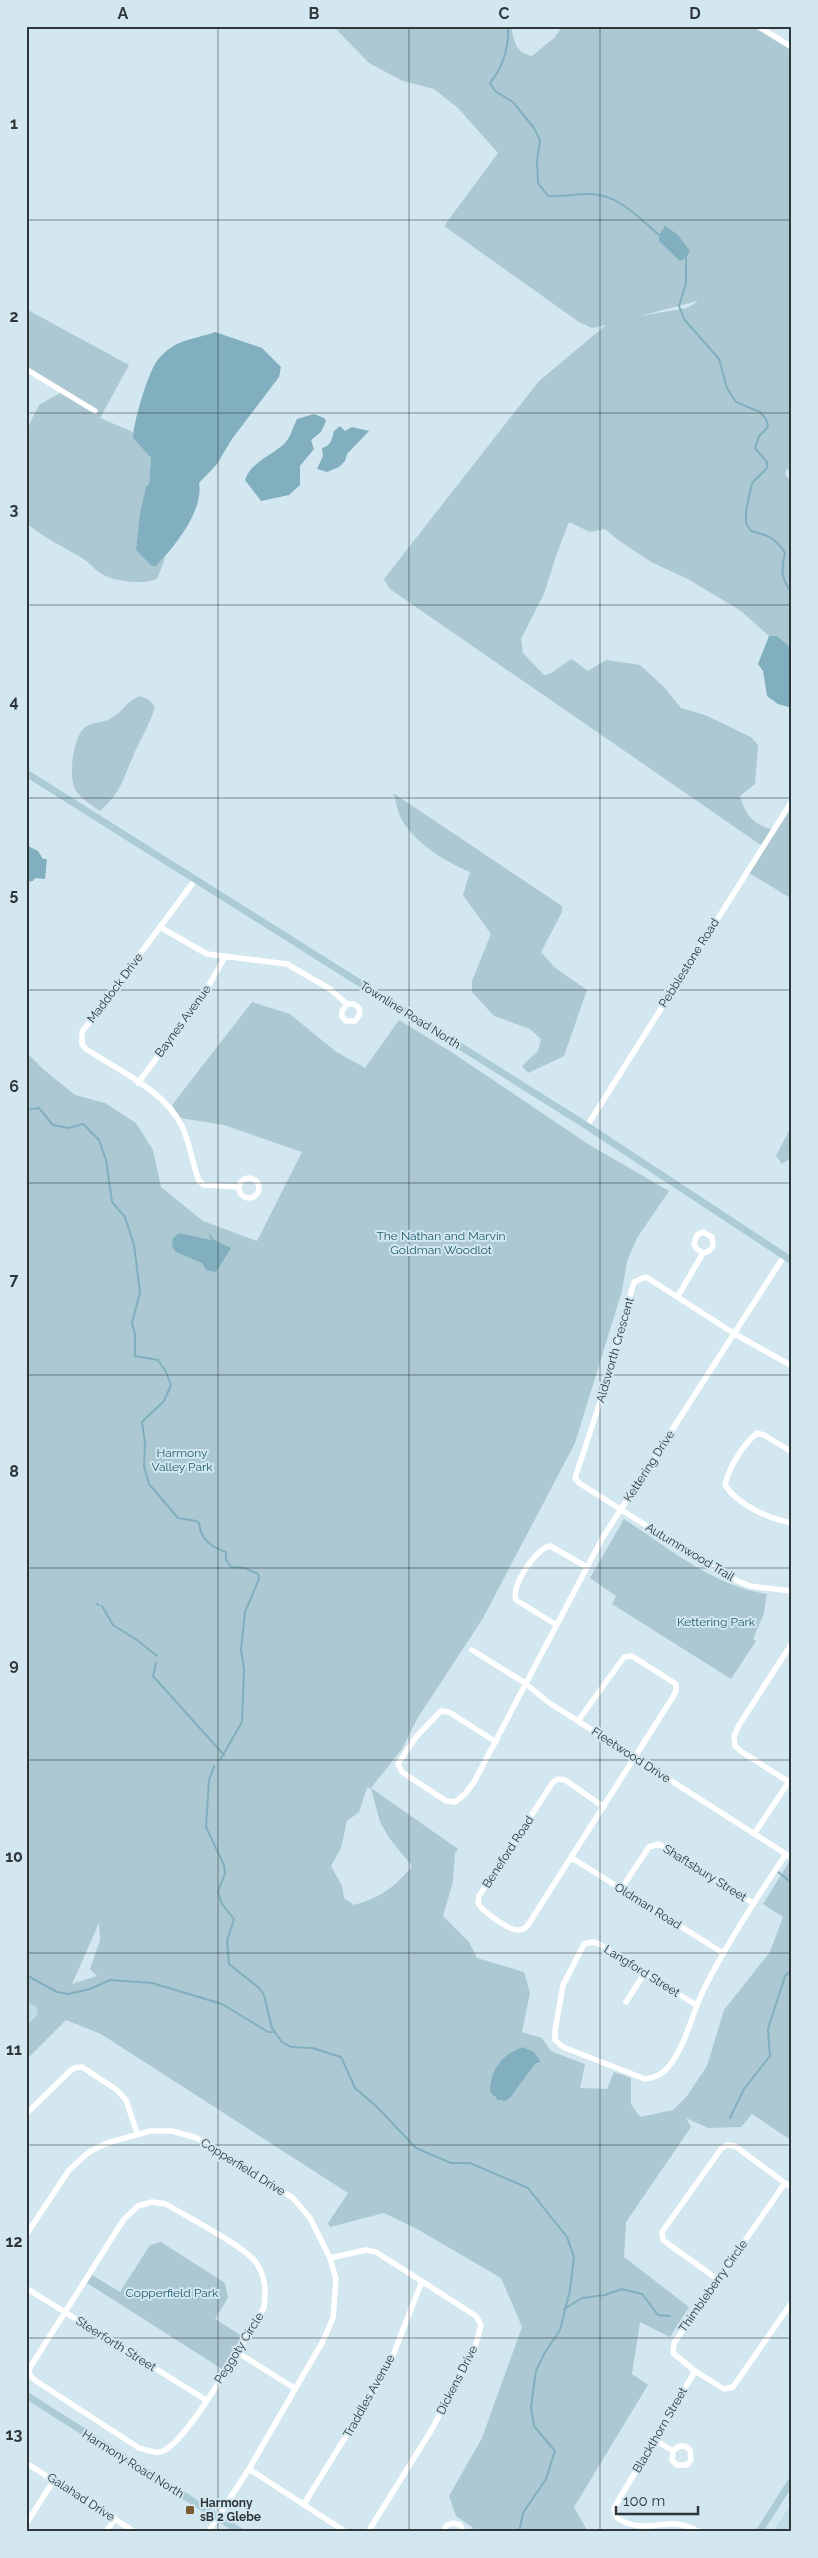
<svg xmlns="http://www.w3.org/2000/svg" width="818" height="2558" viewBox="0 0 818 2558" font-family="Raleway,sans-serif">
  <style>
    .built { fill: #bedbe6 }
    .green { fill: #acc8d2; fill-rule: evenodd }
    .water { fill: #81afc0 }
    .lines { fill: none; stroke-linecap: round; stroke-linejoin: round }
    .stream { stroke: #81afc0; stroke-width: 2 }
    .minor { stroke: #fff; stroke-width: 5.5 }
    .major { stroke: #abccd7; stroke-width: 7 }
    .grid { fill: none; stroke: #2f373b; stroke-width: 1; stroke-opacity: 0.55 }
    .poi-dot { fill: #7a5a30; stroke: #d2e7ef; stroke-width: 2 }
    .labels { text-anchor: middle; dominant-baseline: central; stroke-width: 4; stroke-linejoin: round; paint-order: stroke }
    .street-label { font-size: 12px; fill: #2f373b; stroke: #d2e7ef }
    .park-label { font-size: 12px; fill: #1f5b6e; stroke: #d2e7ef }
    .poi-label { font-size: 12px; font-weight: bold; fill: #2f373b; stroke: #d2e7ef; text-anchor: start }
    .neatline { fill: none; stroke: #2f373b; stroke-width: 2 }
    .grid-label { font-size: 16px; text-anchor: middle; font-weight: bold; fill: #2f373b }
  </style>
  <rect width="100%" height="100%" fill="#d2e7ef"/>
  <!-- built -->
  <path class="built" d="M26,2001L36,2007L38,2014L26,2026Z
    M787,2510L792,2514V2532H773Z"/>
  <!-- green -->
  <path class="green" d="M333,26H511C514,42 516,53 532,56L554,38L563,26H752L792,51V472L787,469L785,474L792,483V649L777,636H769L741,611L688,579L653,563L618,540L605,529L590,532L569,522L556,556L544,594L521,639L523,653L544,675C553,675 563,663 572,659L588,671L606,660L640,665L665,688L681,708L705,715L751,737L758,745L755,784L740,796C745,815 754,826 775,830L792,802V899L749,873L765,848L390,589L384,579L539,381L606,325L592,328L579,322L444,226L498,153L458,108L434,89L403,81L369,63ZM697,302L687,308L640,316L697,301Z
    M26,309L129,365L100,418L133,432V438L151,458L149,484L156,565L166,556L157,579C143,585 114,582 100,573C94,569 89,562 82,558C63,547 43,537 26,523V431L39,405L62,392L26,367L28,354L26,352Z
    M140,696L149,700L155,707C150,724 141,738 134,754C122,780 123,790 100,811C92,805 78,797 74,787C69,774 73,738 84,728C91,722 102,723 110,719C122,713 125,702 140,696Z
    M393,793L562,906V912L541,952L554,967L587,990L564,1056L528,1073L522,1066L538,1051L541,1039L530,1029L494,1016L472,992V981L491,934L463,895L470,872C446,862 411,841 400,816C397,809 396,800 393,793Z
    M252,1002L290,1014L335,1051L365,1068L399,1020L453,1053L588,1144L669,1191L637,1238L627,1261L622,1291L575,1443L483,1618L417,1719L402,1749L371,1788L458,1849L455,1853L453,1882L443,1916L469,1942L477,1958L524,1972L530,1993L522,2032L542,2038L551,2051L558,2054L585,2064L580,2088L607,2089L614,2072L631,2078V2104L640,2117L673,2110L687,2096L707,2066L724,2010L770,1952L783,1917L763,1904L789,1862L792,1864V2141L752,2114L741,2127L708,2128L686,2118L691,2127L626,2222L624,2257L689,2307L670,2337L640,2322L632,2374L648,2385L574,2507L588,2532H471L473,2528L456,2516L449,2496L482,2438L522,2327L501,2278L417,2229L384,2213L330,2227L328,2223L348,2193L101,2034L66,2020L26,2060V2026L38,2014L36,2007L26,2001V1052L44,1070L75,1095L105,1103L136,1123L153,1150L161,1187L203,1221L257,1241L302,1152L224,1125L180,1118L172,1105ZM367,1788H371L380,1822L390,1839L412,1866C394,1888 381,1897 354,1905L344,1898L342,1886L331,1866L341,1848L347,1821L359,1812ZM99,1923L100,1940L90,1969L97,1976L72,1984ZM523,2047L534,2052L540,2063L535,2064L510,2098L501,2101L494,2097C500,2077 502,2055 523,2047Z
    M792,1125V1157L782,1164L776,1156Z
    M624,1519C669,1548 713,1586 767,1594L764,1613L753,1639L756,1641L731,1679L612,1604L616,1596L590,1578Z
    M161,2242L225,2283L228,2298L215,2319L242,2336L222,2369L87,2283L92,2275L120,2292L150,2245Z"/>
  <!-- water -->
  <path class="water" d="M665,226L678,235L690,251L686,258L680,261L659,241V235Z
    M215,332L262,348L281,367L279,377L232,439L217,464L199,483C204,511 174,547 156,566H152L136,550L140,514L146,487L149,484L151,458L133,438C134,420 146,380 155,364C160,355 172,345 182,342C192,338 205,336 215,332Z
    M314,414L324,418L326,421L321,432L311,440L314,449L300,466V485L289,495L261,501L245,480C251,462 271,456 284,444C290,439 293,427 297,419Z
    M340,426L345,431L352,427L369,431L347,454L345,461L339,467L327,472L317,469L323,456L322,448C331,446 332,439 334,431Z
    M769,636H777L792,649V708L778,704L767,696L763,671L758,664Z
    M26,845L38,851L43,859H47L45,879L35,878L33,881L26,882Z
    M208,1232L214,1240L231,1248L216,1272L206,1270L202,1263L176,1252L172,1246L173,1238L179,1233L211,1240Z
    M523,2047L534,2052L541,2062L535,2064L510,2098L505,2101L498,2100L490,2092C490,2069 503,2054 523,2047Z"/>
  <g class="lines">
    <!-- stream -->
    <path class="stream" d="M508,26C509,47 503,67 490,83L495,91L513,102L534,128L540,140L537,161L538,183L548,196C562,197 576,194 590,194C618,194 639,218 659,235
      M686,258V283L679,306L684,319L719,359L727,388L736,402L760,412L766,419L768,427L759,436L755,448L767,462V468L752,483L746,511V523L751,531C767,535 776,538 785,553C781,569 781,580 792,593
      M26,1110L39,1108L53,1125L69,1128L83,1124L99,1140L106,1160L112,1202L125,1217L134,1245L140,1292L132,1323L135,1334V1356L158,1360L166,1372L171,1385L164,1401L142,1422L145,1443L144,1466L149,1484L178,1518L196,1521L199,1523C201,1540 211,1547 226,1552V1560L231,1567L245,1568L258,1574L259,1579L245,1612L241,1650L244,1669L242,1722L220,1760
      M97,1604L99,1605
      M102,1606L113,1625L137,1640L157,1656
      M156,1663L153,1676L224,1755
      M214,1766L209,1780L206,1827L224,1865L225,1873L218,1892L222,1904L234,1919L227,1941L229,1964L258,1987L264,1995L272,2028L282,2042L291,2047L312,2048L341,2057L355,2088L376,2106L416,2148L451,2163H470L528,2188L567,2237L574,2257L570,2290L560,2330L544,2354L536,2371L531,2407L534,2426L555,2451L546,2479L523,2513L519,2532
      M778,1872L792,1883
      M26,1975L57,1992L68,1994L90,1989L110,1980L152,1983L222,2004L268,2032H273
      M730,2118L744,2089L770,2056L768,2029L785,1976L792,1970
      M564,2309L582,2298L605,2295L622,2289L642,2294L658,2315L670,2316"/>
    <!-- minor -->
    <path class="minor" d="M758,26L792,47
      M26,369L95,411
      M195,880L82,1032V1044L86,1049C118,1070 164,1090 182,1126C190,1143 192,1163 199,1181L204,1185L238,1187
      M160,927L207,954L287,964L330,989L347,1004L342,1011V1017L346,1021H355L360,1014L359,1008L354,1004H347
      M138,1083L202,997L225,957
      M587,1126L792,801
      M239 1188a10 10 0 1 1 20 0a10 10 0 1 1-20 0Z
      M678,1296L703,1253L709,1251L713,1246L712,1237L703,1232L697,1235L694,1244L697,1249L703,1253
      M792,1366L735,1334L646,1277L634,1282L603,1393L575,1478L579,1483L726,1576L750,1586L792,1591
      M792,1452L764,1435L757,1433C742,1446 729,1467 725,1485C738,1505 769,1519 792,1523
      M555,1624L516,1600C510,1587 536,1548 550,1546L587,1567
      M792,1643L739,1725L734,1736L735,1746L742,1752L792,1784
      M472,1650L525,1683L548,1702L792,1858
      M578,1721L624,1657L632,1656L676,1684V1691L671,1700L528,1925C525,1928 523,1930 518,1930C508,1930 482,1911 478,1903L479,1896L553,1782L558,1779L565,1780L604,1807
      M496,1742L449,1712L441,1711L416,1737L398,1764L402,1772L446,1801L455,1802L465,1794L474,1782L603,1537L784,1256
      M754,1834L792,1777
      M572,1858L723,1953
      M621,1889L649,1847L659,1844L753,1903
      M626,2002L644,1974
      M696,2005L599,1944L592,1942L584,1944L563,1985L555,2031V2040L563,2047L645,2079C656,2078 663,2074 670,2065C688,2041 692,2011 706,1985C729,1940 757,1897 786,1854
      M26,2114L69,2072L74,2068L82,2067L117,2090L126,2100L137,2133
      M792,2187L785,2183L674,2343L673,2353L695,2371L724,2389L733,2387L792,2302
      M152,2202L166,2204C187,2217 240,2244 254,2260C266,2274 266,2291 264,2308C246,2337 191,2436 165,2450C157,2455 147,2450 139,2448L36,2381L30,2375L29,2369L124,2219L138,2206Z
      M26,2235L69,2170L89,2152L107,2143L150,2131H172L197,2138L293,2198L310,2218L330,2258L336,2279L333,2318L323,2341L249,2469L208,2532
      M330,2258L366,2250L376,2252L476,2316L481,2325L476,2344L432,2429L368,2532
      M717,2279L663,2240L662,2232L721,2149L727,2145L735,2146L785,2183
      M26,2288L206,2400
      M237,2352L294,2388
      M695,2371L614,2508L617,2518C648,2538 668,2512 699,2532
      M655,2440L673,2451L672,2460L677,2465H687L691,2460L690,2450C685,2444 678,2445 673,2451
      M26,2463L135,2532
      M249,2469L346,2532
      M304,2504L388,2368L422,2281
      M26,2524L54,2480
      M106,2532L115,2519
      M443,2532L447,2525L454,2523L460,2525L464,2532"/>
    <!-- major -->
    <path class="major" d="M26,773L587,1126L792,1261
      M26,2395L241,2532
      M759,2532L792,2480"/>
  </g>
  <!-- grid -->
  <path class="grid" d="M218,26V2532M409,26V2532M600,26V2532M26,220H792M26,413H792M26,605H792M26,798H792M26,990H792M26,1183H792M26,1375H792M26,1568H792M26,1760H792M26,1953H792M26,2145H792M26,2338H792"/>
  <!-- markers -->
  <rect class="poi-dot" x="185" y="2505" width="10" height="10" rx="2.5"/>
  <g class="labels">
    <!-- street labels -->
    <g class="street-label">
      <text transform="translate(689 963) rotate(-58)">Pebblestone Road</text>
      <text transform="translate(115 988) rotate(-53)">Maddock Drive</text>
      <text transform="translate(410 1015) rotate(32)">Townline Road North</text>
      <text transform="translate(183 1021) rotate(-54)">Baynes Avenue</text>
      <text transform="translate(615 1350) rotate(-74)">Aldsworth Crescent</text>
      <text transform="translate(649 1466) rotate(-57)">Kettering Drive</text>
      <text transform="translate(690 1552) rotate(31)">Autumnwood Trail</text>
      <text transform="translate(631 1755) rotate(33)">Fleetwood Drive</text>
      <text transform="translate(508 1852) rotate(-57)">Beneford Road</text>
      <text transform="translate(705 1873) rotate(32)">Shaftsbury Street</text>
      <text transform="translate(648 1906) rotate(32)">Oldman Road</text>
      <text transform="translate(642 1971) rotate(32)">Langford Street</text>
      <text transform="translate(243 2167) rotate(32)">Copperfield Drive</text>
      <text transform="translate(713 2286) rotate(-55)">Thimbleberry Circle</text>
      <text transform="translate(116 2344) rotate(32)">Steerforth Street</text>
      <text transform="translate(239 2348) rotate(-58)">Peggoty Circle</text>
      <text transform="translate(457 2380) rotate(-63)">Dickens Drive</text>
      <text transform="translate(369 2396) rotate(-61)">Traddles Avenue</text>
      <text transform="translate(660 2430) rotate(-60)">Blackthorn Street</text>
      <text transform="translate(133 2464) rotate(32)">Harmony Road North</text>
      <text transform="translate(81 2497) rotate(33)">Galahad Drive</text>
    </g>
    <!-- park labels -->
    <g class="park-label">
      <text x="441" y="1236">The Nathan and Marvin<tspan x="441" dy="14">Goldman Woodlot</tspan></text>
      <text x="182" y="1453">Harmony<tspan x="182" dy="14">Valley Park</tspan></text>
      <text x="716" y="1622">Kettering Park</text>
      <text x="172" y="2293">Copperfield Park</text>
    </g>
    <!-- poi labels -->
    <g class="poi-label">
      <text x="200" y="2503">Harmony<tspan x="200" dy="14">sB 2 Glebe</tspan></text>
    </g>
  </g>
  <!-- border -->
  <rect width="818" height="2558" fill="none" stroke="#d2e7ef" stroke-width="55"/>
  <!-- scale -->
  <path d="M616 2506v8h82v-8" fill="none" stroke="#2f373b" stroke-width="2.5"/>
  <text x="623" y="2506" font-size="15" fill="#2f373b" stroke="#d2e7ef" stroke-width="4" paint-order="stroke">100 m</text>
  <rect x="28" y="28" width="762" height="2502" class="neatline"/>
  <g class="grid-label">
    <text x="123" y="19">A</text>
    <text x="314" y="19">B</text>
    <text x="504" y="19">C</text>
    <text x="695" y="19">D</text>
    <text x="14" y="129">1</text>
    <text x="14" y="322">2</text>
    <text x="14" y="515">3</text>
    <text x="14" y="707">4</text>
    <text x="14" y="900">5</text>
    <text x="14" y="1092">6</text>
    <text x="14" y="1285">7</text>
    <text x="14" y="1477">8</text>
    <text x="14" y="1670">9</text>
    <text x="14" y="1862">10</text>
    <text x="14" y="2055">11</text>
    <text x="14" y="2247">12</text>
    <text x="14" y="2440">13</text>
  </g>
</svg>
